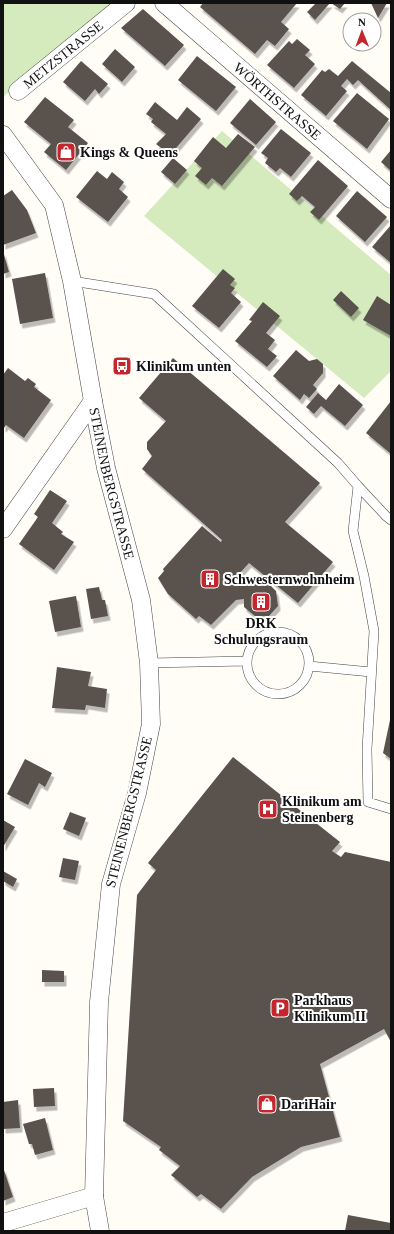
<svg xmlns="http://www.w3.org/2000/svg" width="394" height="1234" viewBox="0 0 394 1234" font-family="'Times New Roman',serif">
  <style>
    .green { fill: #d5ebbd }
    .building { fill: #5a524d; filter: url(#shadow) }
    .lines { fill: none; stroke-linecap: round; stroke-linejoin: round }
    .service-casing { stroke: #444; stroke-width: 10 }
    .minor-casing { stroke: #444; stroke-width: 19 }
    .service { stroke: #fff; stroke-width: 9 }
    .minor { stroke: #fff; stroke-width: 18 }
    .labels { text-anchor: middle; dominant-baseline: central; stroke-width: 4; stroke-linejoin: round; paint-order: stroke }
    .street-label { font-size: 14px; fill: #111; stroke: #fff }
    .poi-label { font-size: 14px; font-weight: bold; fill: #111; stroke: #fff; text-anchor: start }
  </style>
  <defs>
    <filter id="shadow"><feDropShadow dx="2.5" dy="4.5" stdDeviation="0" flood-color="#0004"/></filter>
  </defs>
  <rect width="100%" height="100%" fill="#fffdf5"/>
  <!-- green -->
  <path class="green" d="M3,3H117L3,97Z
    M222,131L391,275V371L364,398L144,216Z"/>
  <!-- building -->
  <path class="building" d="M203,3H297L281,22L289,29L275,46L267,40L255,54L200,7Z
    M316,3H330L315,20L307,12Z
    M331,3H345L340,9Z
    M371,3H387L378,18Z
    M143,9L184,45L165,66L121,28Z
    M297,39L310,50L305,55L315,64L294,88L267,65L289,41L292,44Z
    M115,49L135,67L122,82L102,64Z
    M197,56L236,87L216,111L178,80Z
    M81,61L108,84L99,94L95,89L85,101L63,82Z
    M352,61L391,93V110L358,80L353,85L347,79L341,86L347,91L326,116L301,95L322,70L325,72L329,69L338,76Z
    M357,93L389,119L367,149L333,121Z
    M45,97L74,120L68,127L88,143L66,170L44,152L51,144L24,122Z
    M250,99L276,122L256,145L230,123Z
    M155,102L177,120L187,107L201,119L170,155L156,144L166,134L151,122L153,119L146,114Z
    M281,129L311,153L291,177L280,168L276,172L265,163L268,158L261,153Z
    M238,134L255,147L222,186L212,178L206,185L195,176L202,168L194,161L213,137L226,148Z
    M391,150V171L381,162Z
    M173,158L187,170L175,184L161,172Z
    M318,160L348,186L319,220L310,212L315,207L302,196L297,201L289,194Z
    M97,171L107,179L112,172L124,182L119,189L128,197L108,222L76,197Z
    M12,190L27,210L36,233L3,245V196Z
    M357,191L387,217L365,242L336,216Z
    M391,225V263L372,247Z
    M3,251L9,272L3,274Z
    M223,269L235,279L230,285L235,288L231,293L241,302L219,328L192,306Z
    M45,273L53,318L20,324L12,279Z
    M341,291L359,308L351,317L333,300Z
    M377,296L391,305V336L363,320Z
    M263,302L280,316L266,333L275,340L268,349L277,356L267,367L235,341L252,321L249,320Z
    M296,350L309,361L317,359L323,364V373L313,385L317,389L309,398L304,394L300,400L273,376Z
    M173,358L320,483L285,522L333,562L298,603L249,563L239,574L252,584L267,582L276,591L278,606L269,616L256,617L244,607V599L236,600L211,625L199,616L196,619L168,594L158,578L164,571L163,569L202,526L221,542L222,540L142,469L152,456L147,449V442L166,421L139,398Z
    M8,368L25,381L28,378L36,384L34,387L51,400L24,438L6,425L4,428L3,427V375Z
    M339,384L363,405L345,426L321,406L314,414L306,407L318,393L326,400Z
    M391,401V454L366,433Z
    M50,490L67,501L52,523L63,532L61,534L74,542L54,570L19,544L38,517L34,514Z
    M99,587L102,600H105L108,616L91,619L86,589Z
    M76,596L81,627L55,632L49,601Z
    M57,667L91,672L88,686L107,689L105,708L86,705L85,710L52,708Z
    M390,720H391V759L383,753Z
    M233,757L340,842L332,851L341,857L345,852L391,862V1042L384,1029L320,1064L340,1137L301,1147L252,1177L221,1209L201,1194L197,1197L171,1175L180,1166L159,1150L161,1147L123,1121L137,895L156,870L148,863Z
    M25,759L52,773L45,787L39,783L28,805L7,794Z
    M70,812L86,818L79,836L63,829Z
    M3,820L15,827L3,847Z
    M63,858L79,861L75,880L59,877Z
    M3,871L17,879L13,887L3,881Z
    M42,970L64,971V982H42Z
    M54,1088L55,1106L34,1107L33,1089Z
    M18,1100L20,1128L3,1129V1102Z
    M45,1118L53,1150L35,1155L32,1144H29L23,1124Z
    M3,1167L13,1197L3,1201Z
    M348,1215L391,1223V1231H345Z"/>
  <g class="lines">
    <!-- service casing -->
    <g class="service-casing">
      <path id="service" d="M72,281L154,294L338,463L358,486L353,531L364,576L374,631L367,749L368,802L391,809
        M358,486L386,516L391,520
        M247 663a31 31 0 1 1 62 0a31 31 0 1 1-62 0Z
        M149,663L247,661
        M309,666L371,672"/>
    </g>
    <!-- minor casing -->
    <g class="minor-casing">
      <g id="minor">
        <path id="s1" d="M164,3L391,199"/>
        <path id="s2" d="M18,91L126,3"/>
        <path id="s3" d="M3,135L54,205L72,281L93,401L106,468L141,600L149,663L151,724L137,793L111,884L99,1002L94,1196L100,1231"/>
        <path d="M3,529L93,401"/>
        <path d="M3,1223L94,1196"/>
      </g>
    </g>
    <!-- service -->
    <use href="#service" class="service"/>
    <!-- minor -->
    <use href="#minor" class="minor"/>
  </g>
  <!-- icons -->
  <defs>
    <g id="shop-square" transform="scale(1)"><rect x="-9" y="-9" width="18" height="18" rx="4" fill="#c4262e" stroke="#fff"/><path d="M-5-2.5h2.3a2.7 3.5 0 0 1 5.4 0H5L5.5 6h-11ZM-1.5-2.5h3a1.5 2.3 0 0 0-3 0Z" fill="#fff"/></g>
    <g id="bus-square" transform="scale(1)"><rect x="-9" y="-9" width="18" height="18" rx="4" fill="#c4262e" stroke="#fff"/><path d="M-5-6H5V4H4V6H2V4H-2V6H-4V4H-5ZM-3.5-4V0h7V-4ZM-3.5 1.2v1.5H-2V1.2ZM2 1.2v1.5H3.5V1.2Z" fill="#fff"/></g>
    <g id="building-square" transform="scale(1)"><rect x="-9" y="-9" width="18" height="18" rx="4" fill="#c4262e" stroke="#fff"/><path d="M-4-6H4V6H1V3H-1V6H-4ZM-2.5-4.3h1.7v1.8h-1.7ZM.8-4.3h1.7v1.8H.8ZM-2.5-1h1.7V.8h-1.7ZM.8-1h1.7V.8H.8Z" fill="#fff"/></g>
    <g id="hospital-square" transform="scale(1)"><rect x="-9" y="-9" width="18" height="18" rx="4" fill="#c4262e" stroke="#fff"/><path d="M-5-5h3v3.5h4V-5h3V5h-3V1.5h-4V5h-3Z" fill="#fff"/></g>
    <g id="parking-square" transform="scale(1)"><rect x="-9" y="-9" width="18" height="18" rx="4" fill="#c4262e" stroke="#fff"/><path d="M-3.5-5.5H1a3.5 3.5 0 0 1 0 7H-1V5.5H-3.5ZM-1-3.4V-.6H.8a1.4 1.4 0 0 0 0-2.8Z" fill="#fff"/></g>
  </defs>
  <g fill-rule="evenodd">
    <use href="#shop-square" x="66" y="152"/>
    <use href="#bus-square" x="122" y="366"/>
    <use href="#building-square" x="210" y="579"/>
    <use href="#building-square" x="261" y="602"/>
    <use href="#hospital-square" x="268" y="809"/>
    <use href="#parking-square" x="280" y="1008"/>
    <use href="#shop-square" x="267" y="1104"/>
  </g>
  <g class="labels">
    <!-- street labels -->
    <g class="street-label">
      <text stroke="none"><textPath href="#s2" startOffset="58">METZSTRASSE</textPath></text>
      <text stroke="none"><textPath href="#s1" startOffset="150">WÖRTHSTRASSE</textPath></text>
      <text stroke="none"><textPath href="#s3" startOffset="371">STEINENBERGSTRASSE</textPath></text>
      <text transform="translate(129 812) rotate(-76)">STEINENBERGSTRASSE</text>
    </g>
    <!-- poi labels -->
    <g class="poi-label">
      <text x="80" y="152">Kings &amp; Queens</text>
      <text x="136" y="366">Klinikum unten</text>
      <text x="224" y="579">Schwesternwohnheim</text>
      <text x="261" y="623" text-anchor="middle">DRK<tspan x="261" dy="16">Schulungsraum</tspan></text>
      <text x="282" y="801">Klinikum am<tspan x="282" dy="16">Steinenberg</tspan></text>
      <text x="294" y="1000">Parkhaus<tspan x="294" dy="16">Klinikum II</tspan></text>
      <text x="281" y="1104">DariHair</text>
    </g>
  </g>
  <!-- border -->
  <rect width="394" height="1234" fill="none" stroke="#111111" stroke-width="8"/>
  <!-- north arrow -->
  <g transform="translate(362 32) rotate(359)"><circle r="19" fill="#ffffff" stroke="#a0a0a0"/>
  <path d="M0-3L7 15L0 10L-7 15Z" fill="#c4262e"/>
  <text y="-6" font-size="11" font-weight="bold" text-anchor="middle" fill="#111111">N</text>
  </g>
</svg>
